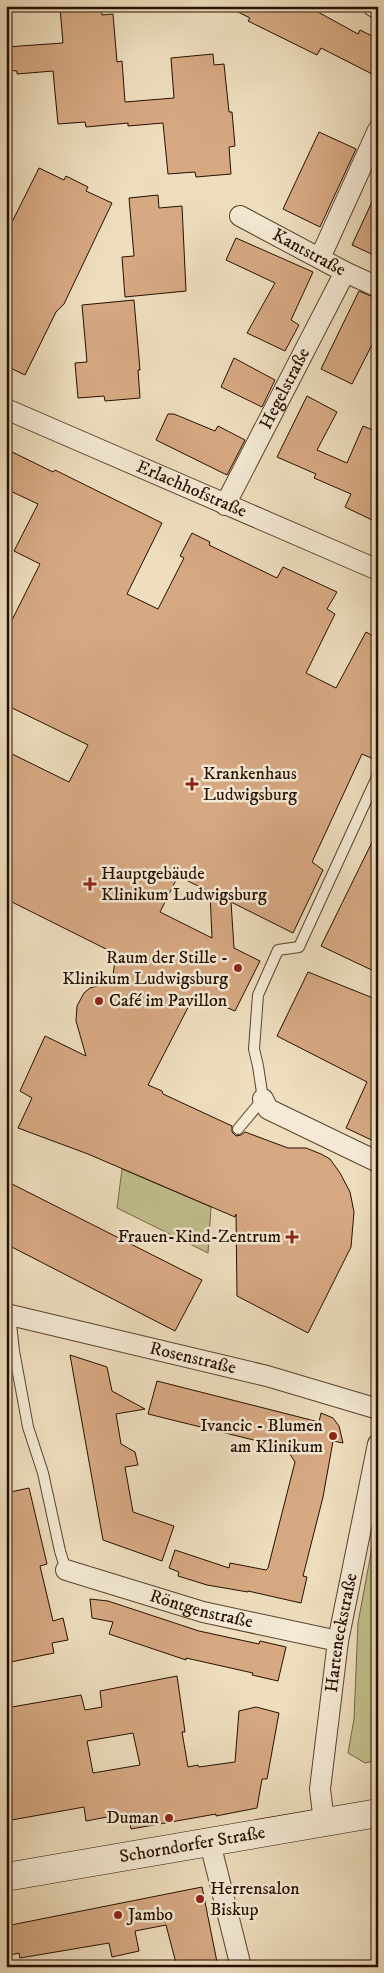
<svg xmlns="http://www.w3.org/2000/svg" width="384" height="1973" viewBox="0 0 384 1973" font-family="'IM FELL DW Pica',serif">
  <style>
    .green { fill: #c0bf8c; stroke: #736746 }
    .building { fill: #d7a983; stroke: #260f01; fill-rule: evenodd }
    .lines { fill: none; stroke-linecap: round; stroke-linejoin: round }
    .lane-casing { stroke: #584330; stroke-width: 12 }
    .street-casing { stroke: #584330; stroke-width: 22 }
    .secondary-casing { stroke: #260f01; stroke-width: 29 }
    .lane { stroke: #f4ead5; stroke-width: 10 }
    .street { stroke: #f4ead5; stroke-width: 20 }
    .secondary { stroke: #f4ead5; stroke-width: 28 }
    .poi-dot { fill: #8f2418; stroke: #f4ead5; stroke-width: 2 }
    .labels { text-anchor: middle; dominant-baseline: central; stroke-width: 5; stroke-linejoin: round; paint-order: stroke }
    .street-label { font-size: 18px; fill: #260f01; stroke: #f4ead5 }
    .poi-label { font-size: 18px; fill: #260f01; stroke: #f4ead5; text-anchor: start }
  </style>
  <rect width="100%" height="100%" fill="#eedebe"/>
  <filter id="stains"><feTurbulence type="fractalNoise" baseFrequency=".004" numOctaves="4"/><feColorMatrix values="0 0 0 0 .2 0 0 0 0 .09 0 0 0 0 .02 0 0 0 .5 -.17"/></filter>
  <radialGradient id="worn" r=".72"><stop offset=".6" stop-color="#630" stop-opacity="0"/><stop offset="1" stop-color="#630" stop-opacity=".3"/></radialGradient>
  <!-- green -->
  <path class="green" d="M122,1169L211,1207L208,1253L117,1208Z
    M378,1515V1760L365,1763L348,1753L354,1719L358,1623Z"/>
  <!-- building -->
  <path class="building" d="M81,6H101L102,15L113,14L117,62L122,61L125,102L174,98L171,58L213,54L214,65L224,64L229,112H232L235,146L229,147L231,174L196,177L195,172L168,174L163,123L128,126V123L86,127L85,122L58,124L53,71L17,74V71L6,70V47L63,43L60,8Z
    M226,6H307L358,34L360,30L378,39V77L321,48L317,55L248,21L250,18Z
    M319,132L356,149L320,227L283,209Z
    M39,168L64,180L66,176L88,187L86,191L112,203L64,304L56,312L25,375L6,366V234Z
    M378,189V257L352,245Z
    M158,195L159,208L182,206L186,291L125,297L122,257L134,256L129,198Z
    M236,238L313,272L291,320L299,325L285,351L247,333L275,283L226,260Z
    M359,291L378,299V333L352,384L321,369Z
    M134,300L140,370H138L140,398L105,401L104,396L78,398L75,363L87,362L82,305Z
    M234,358L275,380L262,407L221,387Z
    M307,396L337,412L317,450L347,463L363,426L378,432V506L372,520L345,507L351,494L314,478L316,474L277,457Z
    M168,414H174L215,431L218,426L245,440L227,475L156,440Z
    M6,449L53,472L55,470L162,523L127,594L158,609L184,558L180,556L192,533L210,542L209,545L277,578L283,567L337,592L327,609L335,614L306,673L336,688L366,632L378,639V761L362,754L312,862L323,870L293,933L231,902L234,948L260,961L235,1011L195,994L148,1085L162,1091L163,1094L232,1126V1132L236,1136L241,1135L245,1132L288,1148H306L321,1154L330,1159L340,1173L350,1192L354,1212L351,1247L308,1333L237,1296L236,1214L235,1217L88,1154L18,1128L32,1098L20,1091L45,1036L86,1056L76,1021L77,1006L84,993L90,988L112,982L116,954L6,899V751L69,782L88,745L6,705V632L40,564L14,551L38,504L6,489ZM178,876L210,892L212,938L160,912Z
    M378,830V973L321,946Z
    M308,972L378,1000V1143L346,1128L367,1082L277,1036Z
    M6,1181L202,1280L175,1331L6,1244Z
    M70,1355L107,1367L112,1391L145,1409L116,1414L121,1444L135,1452L138,1465L125,1467L133,1512L174,1526L162,1561L103,1540Z
    M157,1381L319,1422L321,1413L333,1418L339,1426L343,1443L333,1441L323,1497L303,1576L307,1577L301,1603L248,1591V1592L207,1585L178,1576L179,1572L169,1568L175,1550L229,1568L230,1563L266,1570L268,1568L295,1462L286,1448L148,1414Z
    M29,1488L47,1564L40,1566L53,1621L63,1618L68,1640L52,1643L54,1653L6,1663V1493Z
    M90,1599L108,1601L199,1631L259,1644L260,1641L286,1647L278,1681L252,1675L253,1673L186,1658V1660L109,1634L113,1622L92,1618Z
    M177,1676L185,1732H182L188,1767L198,1765L199,1767L235,1762L239,1711L256,1707L279,1713L267,1779H262L257,1808L216,1816V1814L131,1829L128,1813L86,1821L84,1807L6,1821V1708L81,1695L85,1710L102,1707L100,1691ZM133,1733L140,1765L93,1773L87,1741Z
    M202,1887L218,1967H177L166,1925L135,1931L139,1951L112,1957L109,1943L20,1958L19,1953L6,1956V1926Z"/>
  <g class="lines">
    <!-- lane casing -->
    <g class="lane-casing">
      <path id="lane" d="M238,1129L263,1099L258,1066L254,1049L258,995L278,950L299,947L377,777
        M10,1315L14,1351L28,1427L43,1473L60,1551L66,1570"/>
    </g>
    <!-- street casing -->
    <g class="street-casing">
      <g id="street">
        <path d="M373,6L378,9"/>
        <path id="s1" d="M240,216L345,272L378,287"/>
        <path d="M320,258L378,130"/>
        <path id="s2" d="M6,409L378,570"/>
        <path id="s3" d="M225,505L345,272"/>
        <path d="M263,1099L268,1109L378,1162"/>
        <path id="s4" d="M6,1314L267,1376L378,1409"/>
        <path id="s5" d="M66,1570L203,1612L338,1641"/>
        <path id="s6" d="M324,1822L320,1789L338,1641L378,1444"/>
        <path d="M210,1843L241,1967"/>
      </g>
    </g>
    <!-- secondary casing -->
    <g class="secondary-casing">
      <g id="secondary">
        <path id="s7" d="M6,1877L378,1813"/>
      </g>
    </g>
    <!-- lane -->
    <use href="#lane" class="lane"/>
    <!-- street -->
    <use href="#street" class="street"/>
    <!-- secondary -->
    <use href="#secondary" class="secondary"/>
  </g>
  <!-- markers -->
  <g class="poi-dot">
    <path d="M189.5 776.5h5v5h5v5h-5v5h-5v-5h-5v-5h5z"/>
    <path d="M87.5 876.5h5v5h5v5h-5v5h-5v-5h-5v-5h5z"/>
    <circle cx="238" cy="968" r="5"/>
    <circle cx="99" cy="1001" r="5"/>
    <path d="M289.5 1229.5h5v5h5v5h-5v5h-5v-5h-5v-5h5z"/>
    <circle cx="333" cy="1436" r="5"/>
    <circle cx="169" cy="1818" r="5"/>
    <circle cx="200" cy="1899" r="5"/>
    <circle cx="118" cy="1915" r="5"/>
  </g>
  <g class="labels">
    <!-- street labels -->
    <g class="street-label">
      <text stroke="none"><textPath href="#s1" startOffset="78">Kantstraße</textPath></text>
      <text stroke="none"><textPath href="#s3" startOffset="131">Hegelstraße</textPath></text>
      <text stroke="none"><textPath href="#s2" startOffset="202">Erlachhofstraße</textPath></text>
      <text stroke="none"><textPath href="#s4" startOffset="192">Rosenstraße</textPath></text>
      <text stroke="none"><textPath href="#s5" startOffset="141">Röntgenstraße</textPath></text>
      <text stroke="none"><textPath href="#s6" startOffset="191">Harteneckstraße</textPath></text>
      <text stroke="none"><textPath href="#s7" startOffset="189">Schorndorfer Straße</textPath></text>
    </g>
    <!-- poi labels -->
    <g class="poi-label">
      <text x="203" y="774">Krankenhaus<tspan x="203" dy="21">Ludwigsburg</tspan></text>
      <text x="101" y="874">Hauptgebäude<tspan x="101" dy="21">Klinikum Ludwigsburg</tspan></text>
      <text x="228" y="958" text-anchor="end">Raum der Stille -<tspan x="228" dy="21">Klinikum Ludwigsburg</tspan></text>
      <text x="109" y="1001">Café im Pavillon</text>
      <text x="281" y="1237" text-anchor="end">Frauen-Kind-Zentrum</text>
      <text x="323" y="1426" text-anchor="end">Ivancic - Blumen<tspan x="323" dy="21">am Klinikum</tspan></text>
      <text x="159" y="1818" text-anchor="end">Duman</text>
      <text x="210" y="1889">Herrensalon<tspan x="210" dy="21">Biskup</tspan></text>
      <text x="128" y="1915">Jambo</text>
    </g>
  </g>
  <!-- margin -->
  <rect width="384" height="1973" fill="none" stroke="#eedebe" stroke-width="25"/>
  <rect x="8" y="8" width="369" height="1958" fill="none" stroke="#260f01" stroke-width="2.5"/>
  <rect x="12" y="12" width="359" height="1948" fill="none" stroke="#260f01"/>
  <rect width="100%" height="100%" filter="url(#stains)"/>
  <rect width="100%" height="100%" fill="url(#worn)"/>
</svg>
